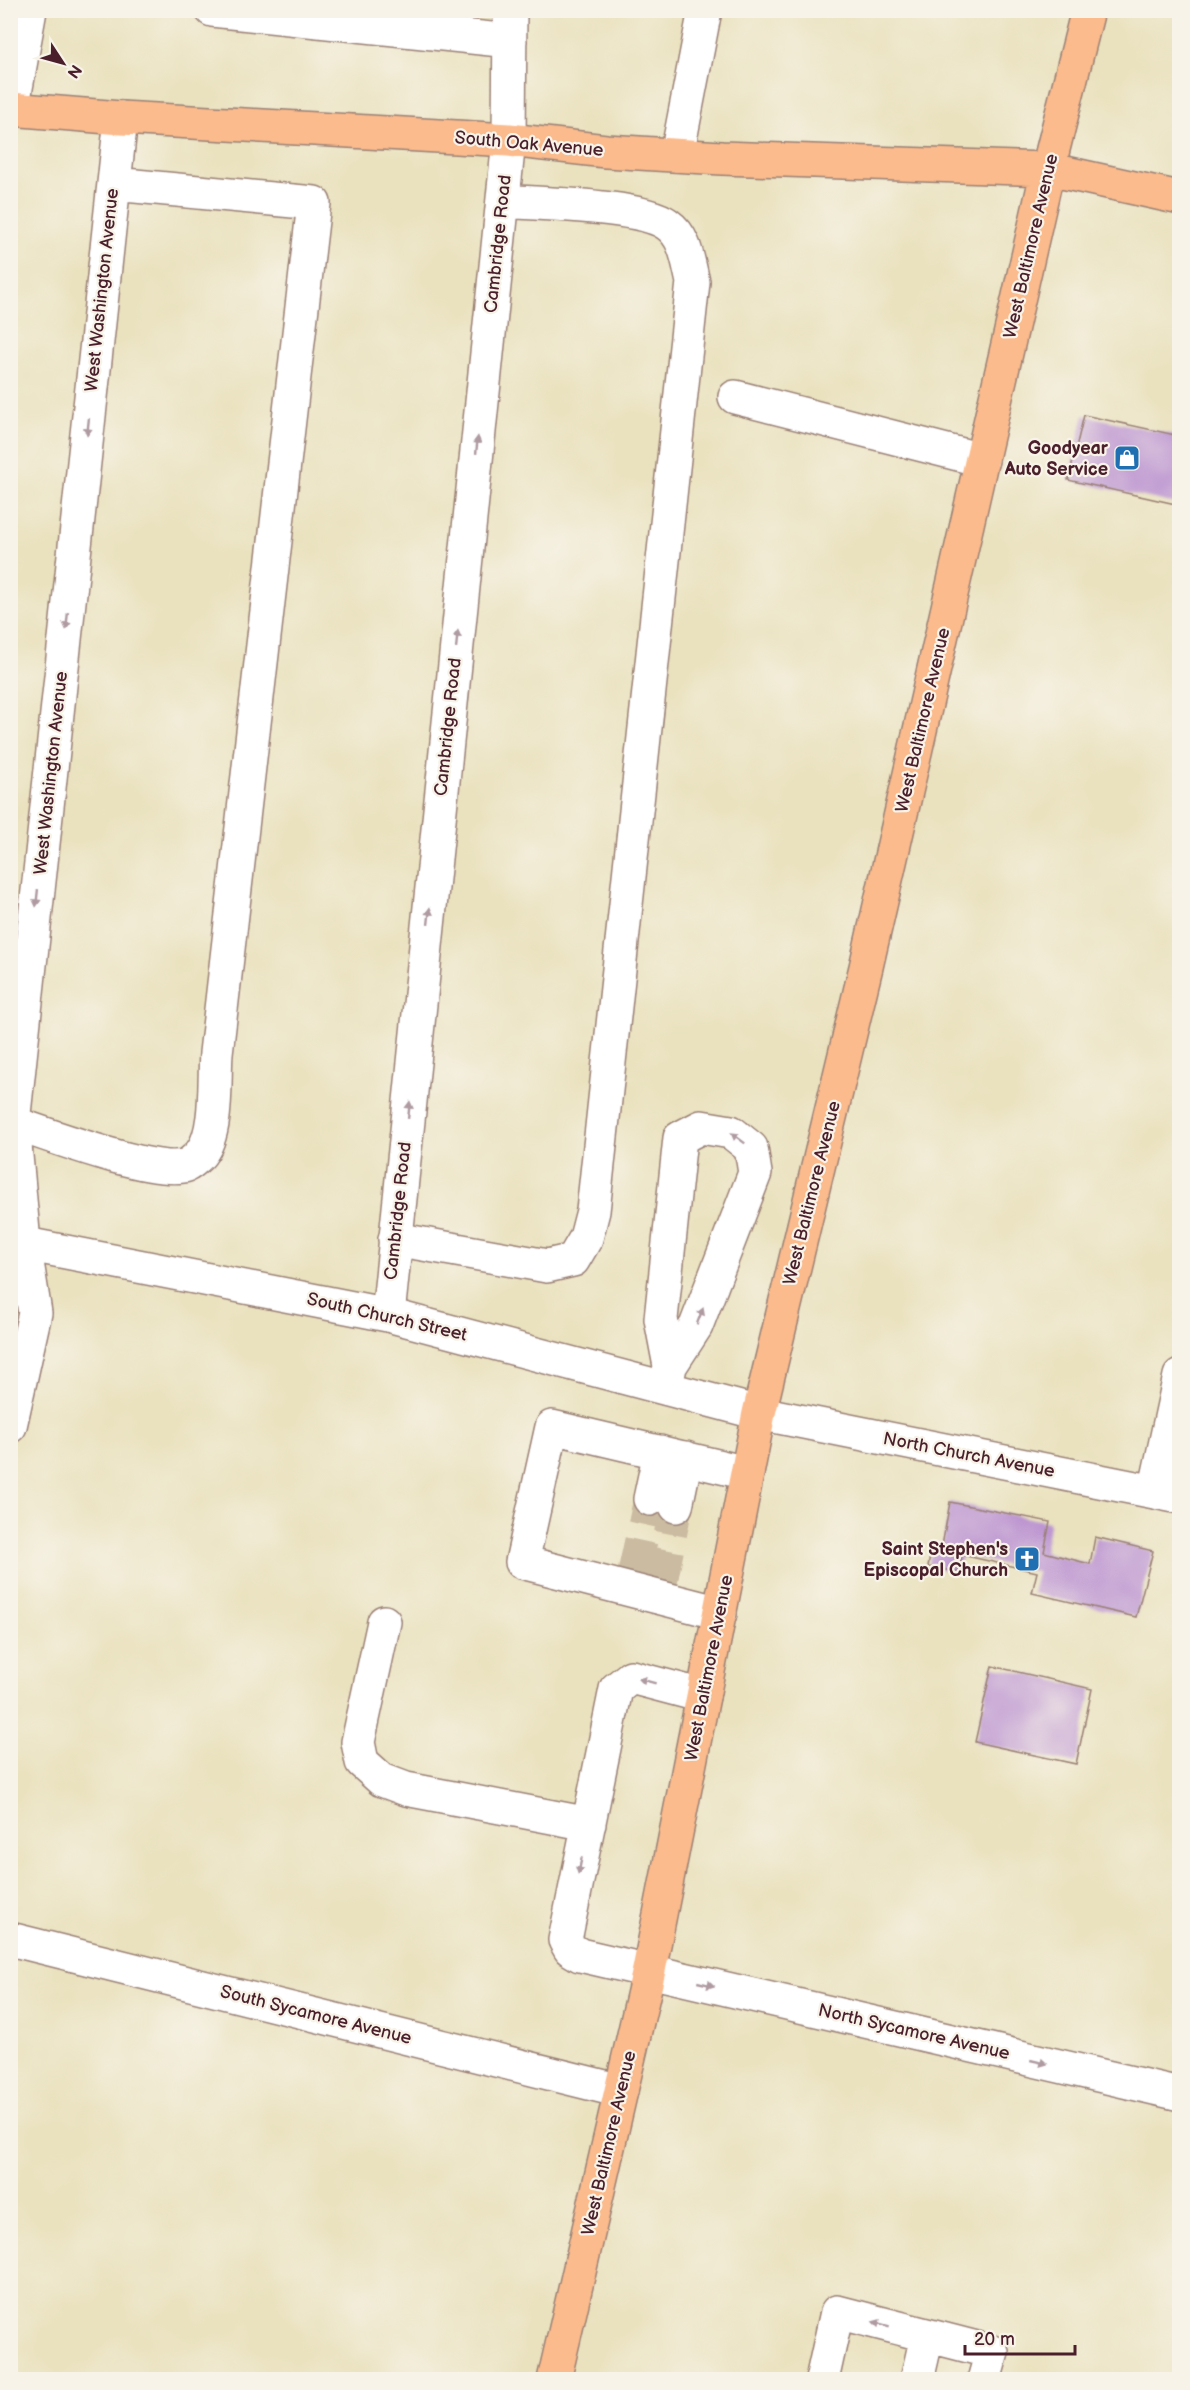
<svg xmlns="http://www.w3.org/2000/svg" width="1190" height="2390" viewBox="0 0 1190 2390" font-family="'Balsamiq Sans',sans-serif">
  <style>
    .building { fill: #bd96d1 }
    .lines { fill: none; stroke-linecap: round; stroke-linejoin: round }
    .minor-tunnel { stroke: #cabba1; stroke-width: 33; stroke-dasharray: 33 16; stroke-linecap: butt }
    .minor-casing { stroke: #9a8075; stroke-width: 36 }
    .major-casing { stroke: #9a8075; stroke-width: 36 }
    .minor { stroke: #fff; stroke-width: 33 }
    .major { stroke: #fbbb8c; stroke-width: 33 }
    .oneway { fill: #ae9aa0 }
    .labels { text-anchor: middle; dominant-baseline: central; stroke-width: 4.5; stroke-linejoin: round; paint-order: stroke }
    .street-label { font-size: 18px; fill: #4a1f2b; stroke: #f7f3e8 }
    .poi-label { font-size: 18px; font-weight: bold; fill: #4a1f2b; stroke: #f7f3e8; text-anchor: end }
  </style>
  <rect width="100%" height="100%" fill="#f7f3e8"/>
  <filter id="ink" filterUnits="userSpaceOnUse"><feTurbulence type="fractalNoise" baseFrequency=".0167" numOctaves="2"/><feDisplacementMap in="SourceGraphic" scale="12" xChannelSelector="R" yChannelSelector="G"/><feConvolveMatrix kernelMatrix="1 2 1 2 8 2 1 2 1" color-interpolation-filters="sRGB"/></filter>
  <filter id="wash" filterUnits="userSpaceOnUse"><feTurbulence type="fractalNoise" baseFrequency=".008" numOctaves="4" result="noise"/><feDisplacementMap in="SourceGraphic" scale="24" xChannelSelector="R" yChannelSelector="G"/><feGaussianBlur stdDeviation="1.35" result="paint"/><feColorMatrix in="noise" values="0 0 0 0 0 0 0 0 0 0 0 0 0 0 0 0 0 1.4 0 .05"/><feComposite in="paint" operator="in"/></filter>
  <g filter="url(#wash)">
    <rect width="100%" height="100%" fill="#eae2bf"/>
    <g id="blocks">
      <!-- building -->
      <path class="building" d="M1084,415L1180,436V505L1068,480Z
        M950,1502L1050,1522L1044,1552L1090,1564L1095,1537L1153,1551L1136,1617L1032,1593L1037,1572L962,1555L958,1572L928,1567L932,1545L942,1546Z
        M992,1666L1092,1689L1076,1764L975,1742Z"/>
    </g>
  </g>
  <g filter="url(#ink)">
    <use href="#blocks" fill-opacity="0" stroke="#9a8075" stroke-width="1.5"/>
    <g class="lines">
      <!-- minor-tunnel -->
      <path class="minor-tunnel" d="M634,1573L650,1499
        M661,1582L676,1506"/>
      <!-- minor casing -->
      <g class="minor-casing">
        <path id="minor" d="M212,10L510,41
          M12,110L30,10
          M677,155L705,10
          M735,397L982,460
          M13,1123C46,1134 157,1176 187,1165C191,1163 199,1156 201,1153C218,1132 214,1080 216,1053L314,203L114,184
          M395,1239L547,1266L573,1260L586,1238L593,1211L693,282C688,262 686,237 667,224C641,205 539,204 503,201
          M10,1241L388,1315L759,1413L1180,1497
          M388,1315L509,140L510,10
          M666,1388L670,1366L661,1319L680,1138L701,1127L731,1132L751,1148L755,1173L696,1326L670,1366
          M10,1426L35,1313L24,1243L13,1123L121,118
          M1155,1492L1180,1376
          M650,1499L660,1452
          M676,1506L686,1458
          M720,1613L522,1562L552,1427L747,1473
          M384,1622L358,1742L362,1762L382,1780L406,1789L589,1824
          M703,1696L631,1677L616,1689L565,1940L570,1949L580,1955L1180,2094
          M10,1939L621,2091
          M822,2380L837,2312L992,2352L984,2380
          M917,2380L927,2336"/>
      </g>
      <!-- major casing -->
      <g class="major-casing">
        <path id="major" d="M10,109L121,118L509,140L606,151L722,158L1048,169L1180,198
          M554,2380L649,1970L759,1413L866,967L1048,169L1088,10"/>
      </g>
      <!-- minor -->
      <use href="#minor" class="minor"/>
      <!-- major -->
      <use href="#major" class="major"/>
    </g>
    <!-- one-way arrows -->
    <defs><path id="oneway-solid" d="M-6-.8H1V-3.2L6.5 0L1 3.2V.8H-6Z" transform="scale(1.5)"/></defs>
    <g class="oneway">
      <use href="#oneway-solid" transform="translate(88 427) rotate(96)"/>
      <use href="#oneway-solid" transform="translate(477 445) rotate(-84)"/>
      <use href="#oneway-solid" transform="translate(67 621) rotate(96)"/>
      <use href="#oneway-solid" transform="translate(457 639) rotate(-84)"/>
      <use href="#oneway-solid" transform="translate(37 898) rotate(96)"/>
      <use href="#oneway-solid" transform="translate(429 916) rotate(-84)"/>
      <use href="#oneway-solid" transform="translate(409 1110) rotate(-84)"/>
      <use href="#oneway-solid" transform="translate(738 1138) rotate(-143)"/>
      <use href="#oneway-solid" transform="translate(700 1316) rotate(-69)"/>
      <use href="#oneway-solid" transform="translate(647 1681) rotate(-165)"/>
      <use href="#oneway-solid" transform="translate(580 1866) rotate(101)"/>
      <use href="#oneway-solid" transform="translate(706 1984) rotate(13)"/>
      <use href="#oneway-solid" transform="translate(1039 2062) rotate(13)"/>
      <use href="#oneway-solid" transform="translate(881 2324) rotate(-165)"/>
    </g>
  </g>
  <!-- icons -->
  <defs>
    <g id="shop-square" transform="scale(1.35)"><rect x="-9" y="-9" width="18" height="18" rx="4" fill="#1f6fb2" stroke="#f7f3e8"/><path d="M-5-2.5h2.3a2.7 3.5 0 0 1 5.4 0H5L5.5 6h-11ZM-1.5-2.5h3a1.5 2.3 0 0 0-3 0Z" fill="#fff"/></g>
    <g id="church-square" transform="scale(1.35)"><rect x="-9" y="-9" width="18" height="18" rx="4" fill="#1f6fb2" stroke="#f7f3e8"/><path d="M-1.2-6h2.4v3.5h3.3v2.4h-3.3V6h-2.4V-.1h-3.3v-2.4h3.3Z" fill="#fff"/></g>
  </defs>
  <g fill-rule="evenodd">
    <use href="#shop-square" x="1127" y="458"/>
    <use href="#church-square" x="1027" y="1559"/>
  </g>
  <g class="labels">
    <!-- street labels -->
    <g class="street-label">
      <text transform="translate(529 144) rotate(5)">South Oak Avenue</text>
      <text transform="translate(498 244) rotate(-84)">Cambridge Road</text>
      <text transform="translate(1031 246) rotate(-77)">West Baltimore Avenue</text>
      <text transform="translate(102 290) rotate(-84)">West Washington Avenue</text>
      <text transform="translate(923 720) rotate(-77)">West Baltimore Avenue</text>
      <text transform="translate(448 727) rotate(-84)">Cambridge Road</text>
      <text transform="translate(51 773) rotate(-84)">West Washington Avenue</text>
      <text transform="translate(812 1193) rotate(-76)">West Baltimore Avenue</text>
      <text transform="translate(398 1211) rotate(-84)">Cambridge Road</text>
      <text transform="translate(387 1317) rotate(13)">South Church Street</text>
      <text transform="translate(969 1455) rotate(11)">North Church Avenue</text>
      <text transform="translate(709 1668) rotate(-79)">West Baltimore Avenue</text>
      <text transform="translate(316 2015) rotate(14)">South Sycamore Avenue</text>
      <text transform="translate(914 2032) rotate(13)">North Sycamore Avenue</text>
      <text transform="translate(609 2143) rotate(-77)">West Baltimore Avenue</text>
    </g>
    <!-- poi labels -->
    <g class="poi-label">
      <text x="1108" y="448">Goodyear<tspan x="1108" dy="21">Auto Service</tspan></text>
      <text x="1008" y="1549">Saint Stephen's<tspan x="1008" dy="21">Episcopal Church</tspan></text>
    </g>
  </g>
  <!-- margin -->
  <rect width="1190" height="2390" fill="none" stroke="#f7f3e8" stroke-width="36"/>
  <!-- north arrow -->
  <g transform="translate(63 63) rotate(126)" stroke="#f7f3e8" stroke-width="4.5" paint-order="stroke">
  <path d="M0-4.5L10 22L0 15L-10 22Z" fill="#4a1f2b"/>
  <text y="-9" font-size="16" font-weight="bold" text-anchor="middle" fill="#4a1f2b">N</text>
  </g>
  <!-- scale -->
  <path d="M965 2345v9h110v-9" fill="none" stroke="#4a1f2b" stroke-width="3"/>
  <text x="974" y="2345" font-size="18" fill="#4a1f2b" stroke="#f7f3e8" stroke-width="4.5" paint-order="stroke">20 m</text>
</svg>
